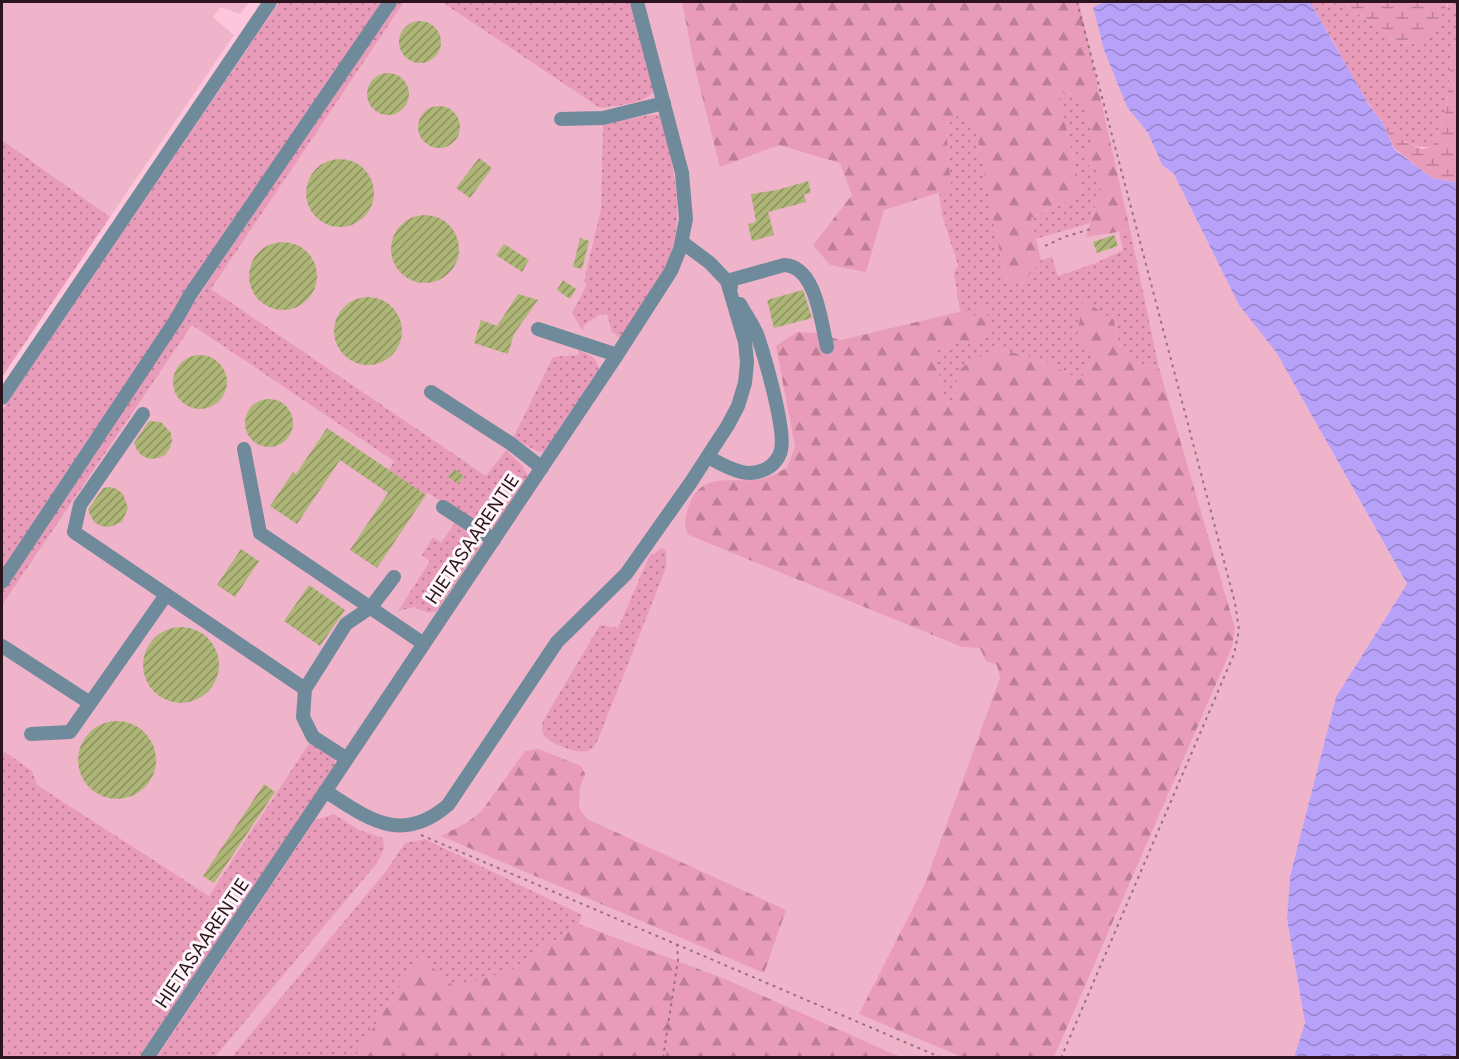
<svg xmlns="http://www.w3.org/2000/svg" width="1459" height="1059" viewBox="0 0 1459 1059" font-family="Inter,sans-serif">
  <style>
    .built { fill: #f0b4ca }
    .green { fill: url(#green-dots) }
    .forest { fill: url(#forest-firs) }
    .wetland { fill: url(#wetland-marsh) }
    .water { fill: url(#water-waves) }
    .building { fill: url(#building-hatch) }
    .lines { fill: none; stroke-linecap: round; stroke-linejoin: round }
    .path { stroke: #997080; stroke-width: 2; stroke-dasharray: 3 4.5; stroke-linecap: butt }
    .minor { stroke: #6f8a9a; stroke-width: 14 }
    .labels { text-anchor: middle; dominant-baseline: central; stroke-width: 6; stroke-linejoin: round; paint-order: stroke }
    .street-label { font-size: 18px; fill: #2c141e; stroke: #fef6f9 }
  </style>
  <defs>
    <pattern id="green-dots" width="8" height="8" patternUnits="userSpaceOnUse" patternTransform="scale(1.5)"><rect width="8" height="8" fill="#e99cb9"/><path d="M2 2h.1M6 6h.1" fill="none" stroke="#bd7e96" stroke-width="1.8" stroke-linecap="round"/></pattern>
    <pattern id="forest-firs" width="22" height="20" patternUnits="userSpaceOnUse" patternTransform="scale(1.5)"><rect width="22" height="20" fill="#e99cb9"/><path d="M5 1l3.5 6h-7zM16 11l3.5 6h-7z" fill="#bd7e96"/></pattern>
    <pattern id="wetland-marsh" width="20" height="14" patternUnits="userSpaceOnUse" patternTransform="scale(1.5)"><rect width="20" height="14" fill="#e99cb9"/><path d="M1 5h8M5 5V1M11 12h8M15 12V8" fill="none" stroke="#bd7e96"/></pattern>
    <pattern id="water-waves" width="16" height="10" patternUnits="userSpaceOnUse" patternTransform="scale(1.5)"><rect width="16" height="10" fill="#b8a2f9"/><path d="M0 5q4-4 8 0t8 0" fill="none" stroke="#9683c9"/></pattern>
    <pattern id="building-hatch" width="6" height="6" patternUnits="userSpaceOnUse" patternTransform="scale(1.5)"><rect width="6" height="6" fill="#adb676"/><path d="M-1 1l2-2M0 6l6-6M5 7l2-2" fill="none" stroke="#8d9360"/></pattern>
  </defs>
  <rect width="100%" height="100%" fill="#fdc6da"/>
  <!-- built -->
  <path class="built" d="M2,2H249L240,14L221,7L213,17L234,35L110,217L2,140Z
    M353,2H1105L1093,7L1104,50L1127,107L1148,133L1162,165L1174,174L1239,305L1276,352L1407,585L1336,697L1290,875L1287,919L1305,1023L1294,1057L2,1058V535Z"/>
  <!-- green -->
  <path class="green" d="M279,2H385L2,577V410Z
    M396,2H404L211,289L486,476L506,450L522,465L528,476L494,527L481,526L428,493L426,495L389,470L394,461L192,325L2,605V589Z
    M442,2H631L654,85V92C640,105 618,105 600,108Z
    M1310,2H1343L1370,23L1386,31L1395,43L1418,42L1448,5V2H1457V35L1452,52L1446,110L1433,146C1391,157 1354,80 1338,50C1329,34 1319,18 1310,2Z
    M1058,93L1081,94L1094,140L1101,187L1090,223L1036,239L1031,218L1082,194Z
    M650,115H661C674,172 690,222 661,276C649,298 633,318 620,338L612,332L607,314L599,315L584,325L583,331L572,313L587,284L584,281L601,209L603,124Z
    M958,115L976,129L1005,278L1023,283L1041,260L1052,257L1058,276L1096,263L1123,250L1119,232L1130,230L1159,368L1137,363L1118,341L1114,319L1095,356L1080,380L1044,361L1000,349L967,363L958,372L956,402L947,404L932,351L963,340L978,347L979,305L975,317L967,310L960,312L954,273L958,265L942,215L939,193L951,189L946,126Z
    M2,140L110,217L2,377Z
    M579,351C590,353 598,359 599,371L546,450L543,452H539L513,438L553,357L578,355Z
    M457,520L481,539V544L437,611L428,613L414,607L398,611L430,561L422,555L433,537L441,543Z
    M662,548L666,552V568L597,742C595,745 593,748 590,750C580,756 550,744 544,735C541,730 542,726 543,721L600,625L618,628L649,557Z
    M310,742L335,758V765L139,1057H2V750L32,771L37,785L209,896Z
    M334,814L359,830L383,838L384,849L377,863L215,1057H157L315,820Z
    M425,839L582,915L579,924L510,971L454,988L419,955L355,1057L231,1058L386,871L405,843Z"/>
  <!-- forest -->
  <path class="forest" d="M682,2H1079L1130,230L1086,237L1101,187L1097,171L1086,163V149L1094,140L1081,94L1058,93L1082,194L1031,218L1041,260L1023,283L1005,278L976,130L958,115L946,126L951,189L884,210L866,272L830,265L813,245L852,195L840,163L779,145L720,167L694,64Z
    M1083,300L1114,320L1118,341L1137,363L1159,368L1235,628L1232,647L1054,1057H962L859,1014L924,886L1000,678L997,665L986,661L980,648L962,647L689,535C683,526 685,518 688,508C701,467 736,486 766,478C773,476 780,471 787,468L795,447L776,346L797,332L816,333L841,340L967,310L975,316L979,305L987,311L989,334L978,347L963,340L932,351L947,404L956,402L958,372L967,363L1000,349L1044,361L1080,380L1095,356L1077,337Z
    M539,749L581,766L585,774L580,787L579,808L587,819L786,910L764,973L441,836L466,823L481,812L525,751Z
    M579,924L725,979L900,1057H355L419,955L454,987L510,971Z"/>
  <!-- wetland -->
  <path class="wetland" d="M1343,2H1448L1436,29L1418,42L1395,43L1386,31L1370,23Z
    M1457,35V180L1454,182L1432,178L1394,148L1383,123L1405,142L1422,149L1433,146L1446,110L1452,52Z"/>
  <!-- water -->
  <path class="water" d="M1105,2H1310L1369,105L1383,123L1394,149L1432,178L1454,182L1457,180V1057H1294L1305,1023L1287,919L1290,876L1336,697L1407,584L1276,352L1239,305L1174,174L1162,165L1148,133L1127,107L1104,50L1093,7Z"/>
  <!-- building -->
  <path class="building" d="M399 42a21 21 0 1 1 42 0a21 21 0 1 1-42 0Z
    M367 94a21 21 0 1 1 42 0a21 21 0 1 1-42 0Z
    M418 127a21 21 0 1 1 42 0a21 21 0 1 1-42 0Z
    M479,158L492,168L470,198L456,188Z
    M306 193a34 34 0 1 1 68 0a34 34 0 1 1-68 0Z
    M808,181L811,193L804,194L806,202L768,212L774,235L752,241L748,224L756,222L751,194L777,190Z
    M391 249a34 34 0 1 1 68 0a34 34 0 1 1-68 0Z
    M1114,235L1118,246L1097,253L1093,242Z
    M580,238L589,241L582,269L573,267Z
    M249 276a34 34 0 1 1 68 0a34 34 0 1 1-68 0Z
    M504,244L529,260L522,272L496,255Z
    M563,280L576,289L570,299L557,290Z
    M803,290L812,318L774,328L767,300Z
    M518,294L538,300L514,334L508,354L474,343L481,320L497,326Z
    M334 331a34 34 0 1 1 68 0a34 34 0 1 1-68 0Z
    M173 382a27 27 0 1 1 54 0a27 27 0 1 1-54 0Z
    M245 423a24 24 0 1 1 48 0a24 24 0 1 1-48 0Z
    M149,421L161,422L171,433L172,441L170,448L165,455L158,458L150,459L142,456L137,450L134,443Z
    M327,428L426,495L377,568L350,550L388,493L340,460L297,524L270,506L293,472L296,474Z
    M454,469L464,476L458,484L448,477Z
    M110,487L117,489L123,494L128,508L122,522L109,527L101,526L94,522L88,510L103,488Z
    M241,549L259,561L235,597L217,585Z
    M309,585L345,610L320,646L284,621Z
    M143 665a38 38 0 1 1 76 0a38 38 0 1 1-76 0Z
    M78 760a39 39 0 1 1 78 0a39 39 0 1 1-78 0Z
    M264,784L275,792L214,883L203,876Z"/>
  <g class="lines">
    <!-- path -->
    <path class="path" d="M1045,246L1064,237L1094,228
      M421,835L942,1058
      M663,1058L678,960L677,944
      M1061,1058L1234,654L1239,630L1235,603L1077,2"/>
    <!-- minor -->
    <path class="minor" d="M561,119L603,118L664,103
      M731,287L727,281L784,265C816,266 821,322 827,347
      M538,329L617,355
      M431,392L510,443L542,468
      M2,398L270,2
      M143,414L80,505L74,532L305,689L303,717L313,737L347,759
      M244,449L260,533L424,644
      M708,457C728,468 751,482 772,465C776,461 780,456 781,450C786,430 765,358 758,337C754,326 746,315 740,304
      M443,507L494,540
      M2,582L177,318L190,295L390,2
      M2,646L90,703
      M305,689L346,624L371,607L394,577
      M31,734L70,732L166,595
      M325,791C369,819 401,845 448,805L557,642L626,574L691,482L728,425L738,406L745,383L747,362L745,342L727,281L710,263L682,242
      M147,1058L617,355L671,271L680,249L686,219L682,173L637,2"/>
  </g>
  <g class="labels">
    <!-- street labels -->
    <g class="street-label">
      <text transform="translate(472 539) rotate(-56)">HIETASAARENTIE</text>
      <text transform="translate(202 943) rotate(-56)">HIETASAARENTIE</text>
    </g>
  </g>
  <!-- border -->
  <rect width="1459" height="1059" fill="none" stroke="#2c141e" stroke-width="6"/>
</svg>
